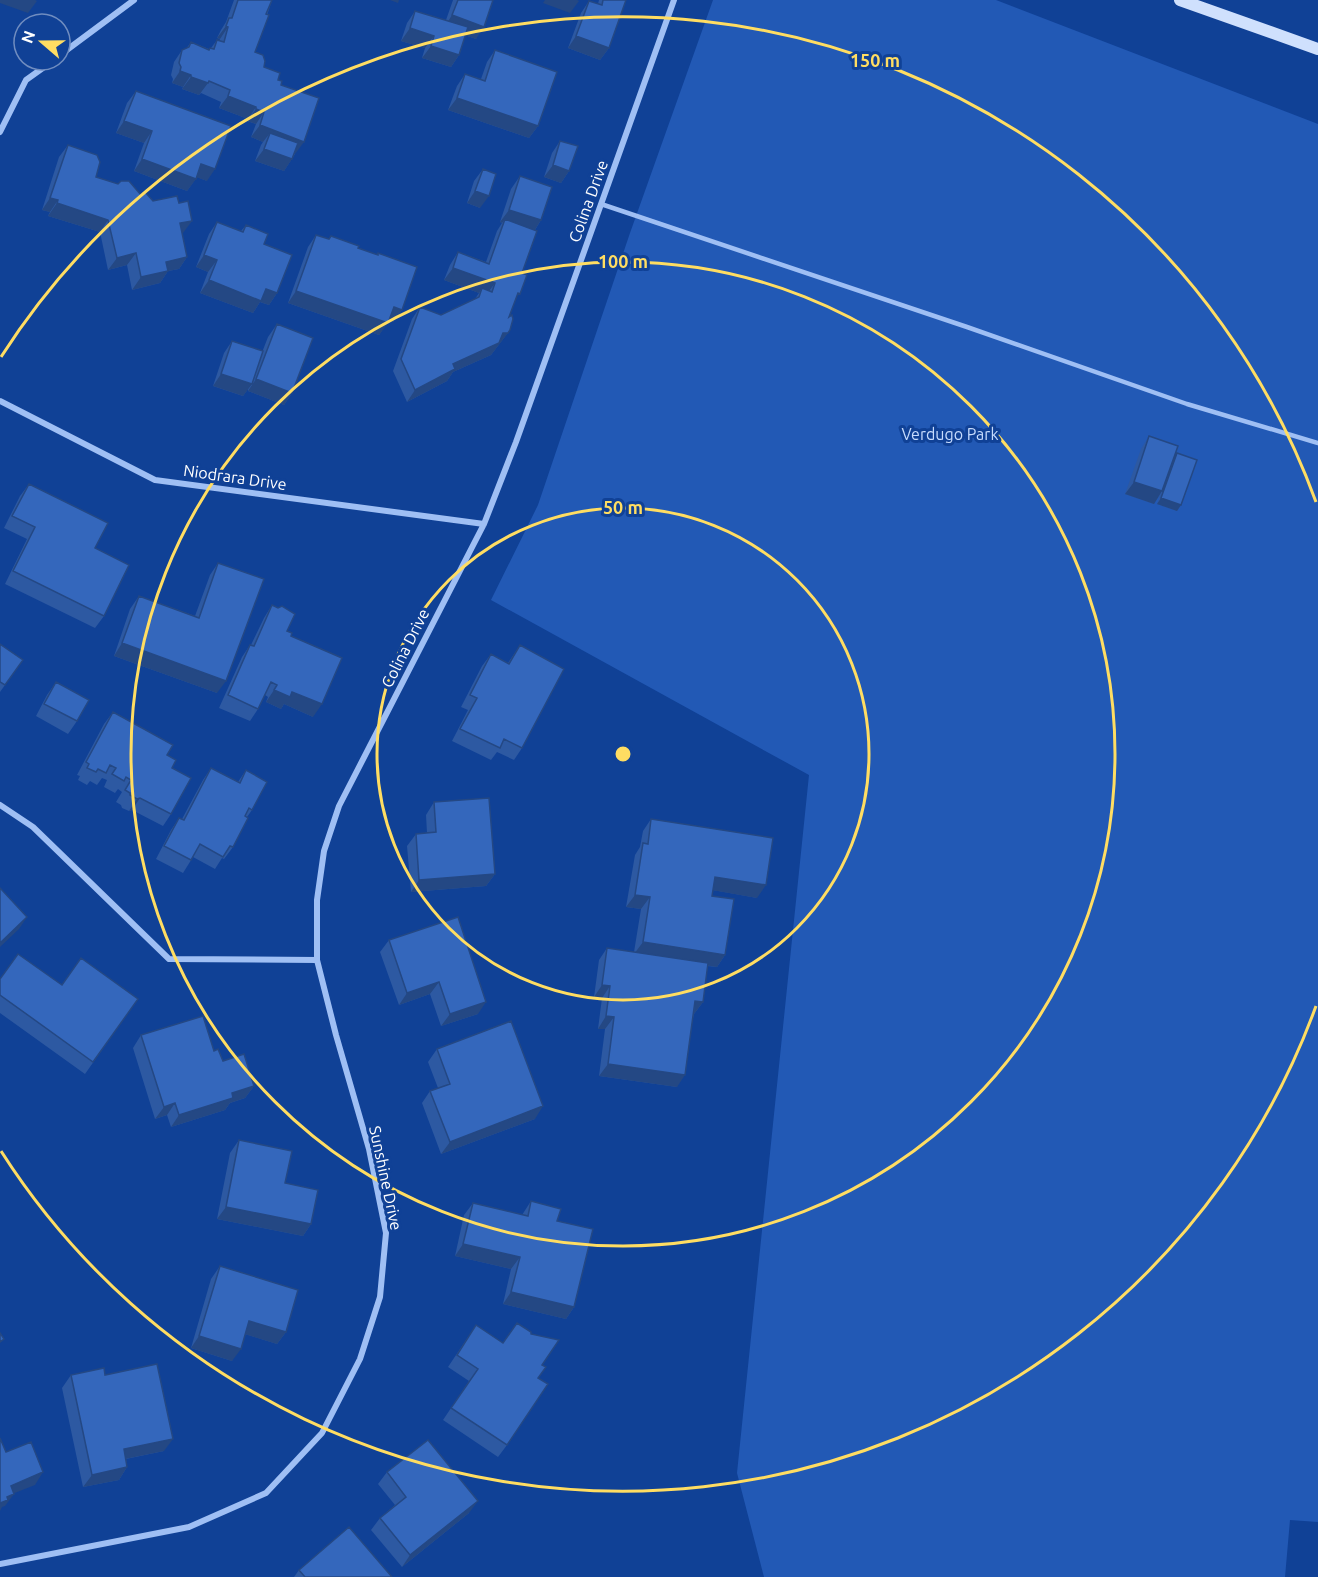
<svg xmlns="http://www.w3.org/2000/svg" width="1318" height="1577" viewBox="0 0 1318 1577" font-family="Ubuntu,sans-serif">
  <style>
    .green { fill: #2259b5 }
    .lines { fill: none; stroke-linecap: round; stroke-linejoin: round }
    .lane { stroke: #9fbff4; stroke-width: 4.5 }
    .street { stroke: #9fbff4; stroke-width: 6 }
    .secondary { stroke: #cfe0fd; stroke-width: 12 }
    .wall { fill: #2d59a2 }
    .shaded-wall { fill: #244884 }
    .building { fill: #3467bc; stroke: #244884; stroke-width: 1.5 }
    .ring { fill: none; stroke: #ffdd62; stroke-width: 3 }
    .labels { text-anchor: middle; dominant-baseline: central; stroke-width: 6; stroke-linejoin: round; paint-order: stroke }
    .street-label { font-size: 16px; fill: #fff; stroke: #104196 }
    .park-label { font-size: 16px; fill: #c7dcfe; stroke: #104196 }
    .centre { fill: #ffdd62; stroke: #104196; stroke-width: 3 }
    .ring-label { font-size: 18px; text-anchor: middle; font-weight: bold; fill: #ffdd62; stroke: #104196; stroke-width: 6; stroke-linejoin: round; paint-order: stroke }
  </style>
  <rect width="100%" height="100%" fill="#104196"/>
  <!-- green -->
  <path class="green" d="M713,0H996L1318,124V1522L1290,1520L1285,1577H764L737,1473L809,775L491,600L538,505L630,233Z"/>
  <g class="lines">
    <!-- lane -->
    <path class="lane" d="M601,204L967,327L1187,404L1318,443"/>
    <!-- street -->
    <path class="street" d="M60,55L134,0
      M0,132L26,80L54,60
      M0,401L155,480L484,524
      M0,805L33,827L169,959L317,960
      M0,1564L189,1527L266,1493L322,1433L360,1359L380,1297L386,1233L369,1149L336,1035L317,960V900L324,851L339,806L484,524L516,442L674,0"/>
    <!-- secondary -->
    <path class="secondary" d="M1180,0L1318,49"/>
  </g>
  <!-- wall -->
  <path class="wall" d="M234,0H272L255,52L264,67L278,80L281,85L295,154L284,171L255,161L261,145L263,142L251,137L256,124L247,121L248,119L219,108L221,102L201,93L199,95L182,89L183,87L172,83L173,79L171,75L174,62L182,50L186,49L191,42L209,49L211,48L217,40L219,41L220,39L217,38L221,30L226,22Z
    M453,0H493L476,39L465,35L459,55L451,67L422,58L425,48L401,41L407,23L415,11L446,20Z
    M599,0H626L609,48L600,60L568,48L581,13L589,1L598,4Z
    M495,50L538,126L529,138L448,110L457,86L465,74L481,79L487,62Z
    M136,91L207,181L197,177L187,191L134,171L144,143L116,133L127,103Z
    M560,141L569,171L561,183L544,177L552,153Z
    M68,145L96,177L141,195L183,233H182L187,257L179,269L168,271L160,283L132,290L127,265L108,270L100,232L48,216L50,212L42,210L59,157Z
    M483,169L480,208L467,203L474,181Z
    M520,176L541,220L535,230L522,273L514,303L509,317L510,330L491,355L453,372L447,381L407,402L393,371L412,319L420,307L441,315L475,299L479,293L444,280L450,265L458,252L486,262L497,231L502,223L500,222L511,189Z
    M217,222L241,231L246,225L264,244L277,293L269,305L260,302L253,313L200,293L208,272L196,267L209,234Z
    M316,235L329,239L331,236L358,248L377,255L378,253L402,310L393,322L389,320L379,335L288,303L308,247Z
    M277,324L292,393L284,405L248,391V389L243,396L213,386L224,353L232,341L261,355L268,337Z
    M1149,436L1173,458L1177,453L1181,505L1177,511L1157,504L1160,495L1154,504L1125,494L1141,449Z
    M29,484L95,548L104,616L95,628L5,584L27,539L4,528L20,496Z
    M218,563L217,693L114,656L130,609L139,596L195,616L210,575Z
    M272,605L287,631L291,636L313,717L284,704L281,709L266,702L268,697L265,695L258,709L250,721L219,708L242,657L250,645H251L264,618Z
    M0,644L23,660L0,692Z
    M520,645L522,748L514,760L497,752L491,760L452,741L468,710L461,707L482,666L491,654L508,663Z
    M56,682L77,721L68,734L36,716L47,695Z
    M113,712L172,768L171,814L163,826L132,810L129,811L122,808L121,805L116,802L122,792L118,789L115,793L104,787L107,780L102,778L97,785L90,781L87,785L78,780L80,776L77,775L104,724Z
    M211,768L238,782L246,770L252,810L247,817L233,847L224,859L222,858L215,869L193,857L183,873L156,859L171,830L179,818L182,819L203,780Z
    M434,802L495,874L486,886L411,892L407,846L416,834L427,833L426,815Z
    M651,819L757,898L713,890L712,896L725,955L717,967L707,966L703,1002L694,1014L677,1087L599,1076L605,1029H598L602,998L594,997L599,960L607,948L634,952L641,909L626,907L635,855L640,847L643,831Z
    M389,940L478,1014L441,1026L430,994L399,1005L380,952Z
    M0,979L62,985L138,999L85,1074L0,1013Z
    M141,1035L214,1051L223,1061L254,1086L245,1098L230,1103L225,1110L171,1127L167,1115L155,1119L133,1048Z
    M437,1049L535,1119L441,1154L422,1103L430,1091L438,1088L428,1062Z
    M239,1140L285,1183L311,1224L303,1236L217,1219L230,1153Z
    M531,1201L557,1221L574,1307L566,1319L503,1304L511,1269L455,1256L464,1215L473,1203L522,1215Z
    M220,1266L286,1332L277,1344L245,1334L232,1361L191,1348L211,1279Z
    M531,1334L542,1365L538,1378L507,1445L498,1457L443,1420L469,1381L448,1367L468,1337L503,1343Z
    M71,1375H105L164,1451L126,1459L127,1467L119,1480L83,1487L62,1388Z
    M387,1472L469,1513L402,1567L371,1530L380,1518L395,1505L378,1484Z
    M299,1570L392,1577H294Z"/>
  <!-- shaded-wall -->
  <path class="shaded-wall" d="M0,0H35L37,1L28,13L0,3Z
    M390,0H399L398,3Z
    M545,0H577L579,1L570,13L543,3Z
    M452,15L484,27L476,39L444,28Z
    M226,26L228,27L220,39L217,38Z
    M410,28L434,36L425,48L401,41Z
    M576,36L609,48L600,60L568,48Z
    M431,46L459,55L451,67L422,58Z
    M180,71L191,75L183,87L172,83Z
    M191,77L208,83L199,95L182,89Z
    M228,96L256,107L248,119L219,108Z
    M457,98L538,126L529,138L448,110Z
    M256,109L264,112L256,124L247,121Z
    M124,121L152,131L144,143L116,133Z
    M260,125L304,142L295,154L266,143L270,133L263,142L251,137Z
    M264,149L292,159L284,171L255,161Z
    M142,159L196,179L187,191L134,171Z
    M201,164L215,169L207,181L193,176Z
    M553,165L569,171L561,183L544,177Z
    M475,191L489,196L480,208L467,203Z
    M50,198L58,200L50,212L42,210Z
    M57,203L108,220L100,232L48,216Z
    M509,210L541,220L533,233L505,219L502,223L500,222Z
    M192,221L183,233L171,236L180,223Z
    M136,253L127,265L108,270L117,258Z
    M204,255L217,260L208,272L196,267Z
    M187,257L179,269L168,271L160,283L132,290L141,277L166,262Z
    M453,268L495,283L486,295L482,288L479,293L444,280Z
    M209,280L266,289L277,293L269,305L260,302L253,313L200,293Z
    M296,291L388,323L379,335L288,303Z
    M394,307L402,310L393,322L385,319Z
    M503,333H508L491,355L453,372L447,381L407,402L415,390L453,364Z
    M221,374L252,384L243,396L213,386Z
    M256,379L292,393L284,405L248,391Z
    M1134,482L1162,491L1154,504L1125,494Z
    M1161,498L1181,505L1177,511L1157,504Z
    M122,643L226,681L217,693L114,656Z
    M274,690L292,692L322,704L313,717L284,704L281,709L266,702Z
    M140,798L132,810L129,811L137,799Z
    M495,874L486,886L411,892L419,880Z
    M715,877L766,885L757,898L706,889Z
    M635,895L650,897L641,909L626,907Z
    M27,917L19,929L0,947V943Z
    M643,942L725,955L717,967L634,954Z
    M439,982L430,994L399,1005L407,993Z
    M602,985L610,986L602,998L594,997Z
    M695,1001L703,1002L694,1014Z
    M486,1002L478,1014L441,1026L450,1014Z
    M606,1016L614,1017L605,1029H598Z
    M608,1064L685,1075L677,1087L599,1076Z
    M254,1086L245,1098L230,1103L225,1110L171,1127L179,1115L232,1093Z
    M175,1103L167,1115L155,1119L164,1107Z
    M543,1106L535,1119L441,1154L450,1142Z
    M226,1207L311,1224L303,1236L217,1219Z
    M463,1244L520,1257L511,1269L455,1256Z
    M511,1292L574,1307L566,1319L503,1304Z
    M249,1321L286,1332L277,1344L241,1333Z
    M199,1336L241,1349L232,1361L191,1348Z
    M173,1439L164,1451L115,1461L124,1449Z
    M127,1467L119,1480L83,1487L92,1475Z
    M43,1472L35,1485L2,1498L11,1486Z
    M14,1494L5,1506L2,1507L0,1511V1503L7,1497Z
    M478,1501L469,1513L402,1567L410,1555Z"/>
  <!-- building -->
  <path class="building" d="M238,0H272L266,14L269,15L255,52L263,55L265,61L264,67L280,73L278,80L282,81L281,85L319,98L304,142L260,125L264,112L256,109V107L228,96L230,90L209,81L208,83L191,77V75L180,71L181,67L179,63L182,50L189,47L191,42L209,50L210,48L214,49L217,40L224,42L228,27L226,26L229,18H232Z
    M458,0H493L484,27L452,15Z
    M603,0H626L609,48L576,36L589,1L602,5Z
    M415,11L468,27L459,55L431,46L434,36L410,28Z
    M495,50L557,72L538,126L457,98L465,74L485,81Z
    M136,91L231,126L215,169L201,164L196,179L142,159L152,131L124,121Z
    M270,133L298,143L292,159L264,149Z
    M560,141L578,146L569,171L553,165Z
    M68,145L97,155L100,162L96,177L118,184L121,181H129L141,195L145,192L153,201L177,196L179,203L188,201L192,221L180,223L187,257L166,262L168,271L141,277L136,253L117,258L108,220L57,203L58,200L50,198Z
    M483,169L496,174L489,196L475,191Z
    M520,176L552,187L541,220L509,210Z
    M505,219L537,231L522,273L527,275L520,294L518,293L509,317L512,315L513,319L510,330L508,333H503L499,343L453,364L455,369L415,390L401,359L420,307L441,315L479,297L482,288L492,292L495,283L453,268L458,252L489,264Z
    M217,222L243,232L246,225L268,234L264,244L292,255L277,293L266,289L261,301L209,280L217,260L204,255Z
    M316,235L329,239L331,236L359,246L358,248L378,255V253L417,267L402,310L394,307L388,323L296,291Z
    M277,324L313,338L292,393L256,379Z
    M232,341L263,351L252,384L221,374Z
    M1149,436L1178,446L1162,491L1134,482Z
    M1177,453L1197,460L1181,505L1161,498Z
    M29,484L108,523L95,548L129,565L104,616L13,571L35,527L12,516Z
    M218,563L264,579L226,681L122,643L139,596L199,618Z
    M272,605L278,608L282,606L295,614L287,631L292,633L291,636L342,658L322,704L292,692L290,697L274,690L277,685L271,682L258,709L228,695L250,645L254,646Z
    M0,644L23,660L5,685L0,682Z
    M520,645L564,669L522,748L504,739L500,748L460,729L477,698L470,695L491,654L509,664Z
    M56,682L89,700L77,721L44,704Z
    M113,712L173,745L167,755L176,760L172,768L191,778L171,814L140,798L137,799L130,795V793L125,790L131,780L126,777L124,781L112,774L116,768L110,765L106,773L98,769L96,772L87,768L89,764L86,762Z
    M211,768L240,783L246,770L267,782L252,810L249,808L245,816L248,818L233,847L230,846L223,857L200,844L191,860L164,846L179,818L184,820Z
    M489,798L495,874L419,880L416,834L436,832L434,802Z
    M651,819L773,838L766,885L715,877L712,896L734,899L725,955L643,942L650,897L635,895L643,843L648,844Z
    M0,888L27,917L0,943Z
    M458,917L486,1002L450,1014L439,982L407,993L389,940Z
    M607,948L708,963L703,1002L695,1001L685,1075L608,1064L614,1017L606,1016L610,986L602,985Z
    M18,954L62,985L81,958L138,999L93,1062L0,995V979Z
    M203,1016L214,1051L218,1049L223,1061L244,1054L254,1086L232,1093L233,1098L179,1115L175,1103L164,1107L141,1035Z
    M511,1021L543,1106L450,1142L430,1091L450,1084L437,1049Z
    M239,1140L292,1151L285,1183L318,1190L311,1224L226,1207Z
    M531,1201L561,1209L557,1221L593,1229L574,1307L511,1292L520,1257L463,1244L473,1203L528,1216Z
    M220,1266L298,1290L286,1332L249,1321L241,1349L199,1336Z
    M517,1323L531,1332V1334L559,1340L542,1365L546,1367L538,1378L548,1384L507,1445L451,1408L478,1369L457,1355L476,1325L503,1343Z
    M0,1333L4,1339L0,1342Z
    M157,1364L173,1439L124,1449L127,1467L92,1475L71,1375L104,1368L105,1375Z
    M0,1438L6,1452L31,1442L43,1472L11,1486L14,1494L7,1497L8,1500L0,1503Z
    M428,1440L478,1501L410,1555L380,1518L406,1497L387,1472Z
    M349,1527L392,1577H305L299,1570Z"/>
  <!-- distance rings -->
  <g class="ring">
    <circle cx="623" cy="754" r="246"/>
    <circle cx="623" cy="754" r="492"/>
    <path d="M1316 1006A738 738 0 0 1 1 1151M1 357A738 738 0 0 1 1316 502"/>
  </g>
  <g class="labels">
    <!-- street labels -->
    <g class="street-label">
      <text transform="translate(588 201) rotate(-70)">Colina Drive</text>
      <text transform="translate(235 477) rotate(8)">Niodrara Drive</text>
      <text transform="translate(405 648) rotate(-63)">Colina Drive</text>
      <text transform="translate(386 1178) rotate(78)">Sunshine Drive</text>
    </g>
    <!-- park labels -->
    <g class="park-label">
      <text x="950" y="434">Verdugo Park</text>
    </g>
  </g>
  <circle cx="623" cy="754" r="9" class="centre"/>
  <g class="ring-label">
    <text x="875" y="67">150 m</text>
    <text x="623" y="268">100 m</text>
    <text x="623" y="514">50 m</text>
  </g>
  <!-- north arrow -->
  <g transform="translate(42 42) rotate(290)"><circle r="28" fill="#104196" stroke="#708dc0" stroke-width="1.5"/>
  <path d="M0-4.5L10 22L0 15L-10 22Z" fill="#ffdd62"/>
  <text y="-9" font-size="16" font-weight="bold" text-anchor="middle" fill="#ffffff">N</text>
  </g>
</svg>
